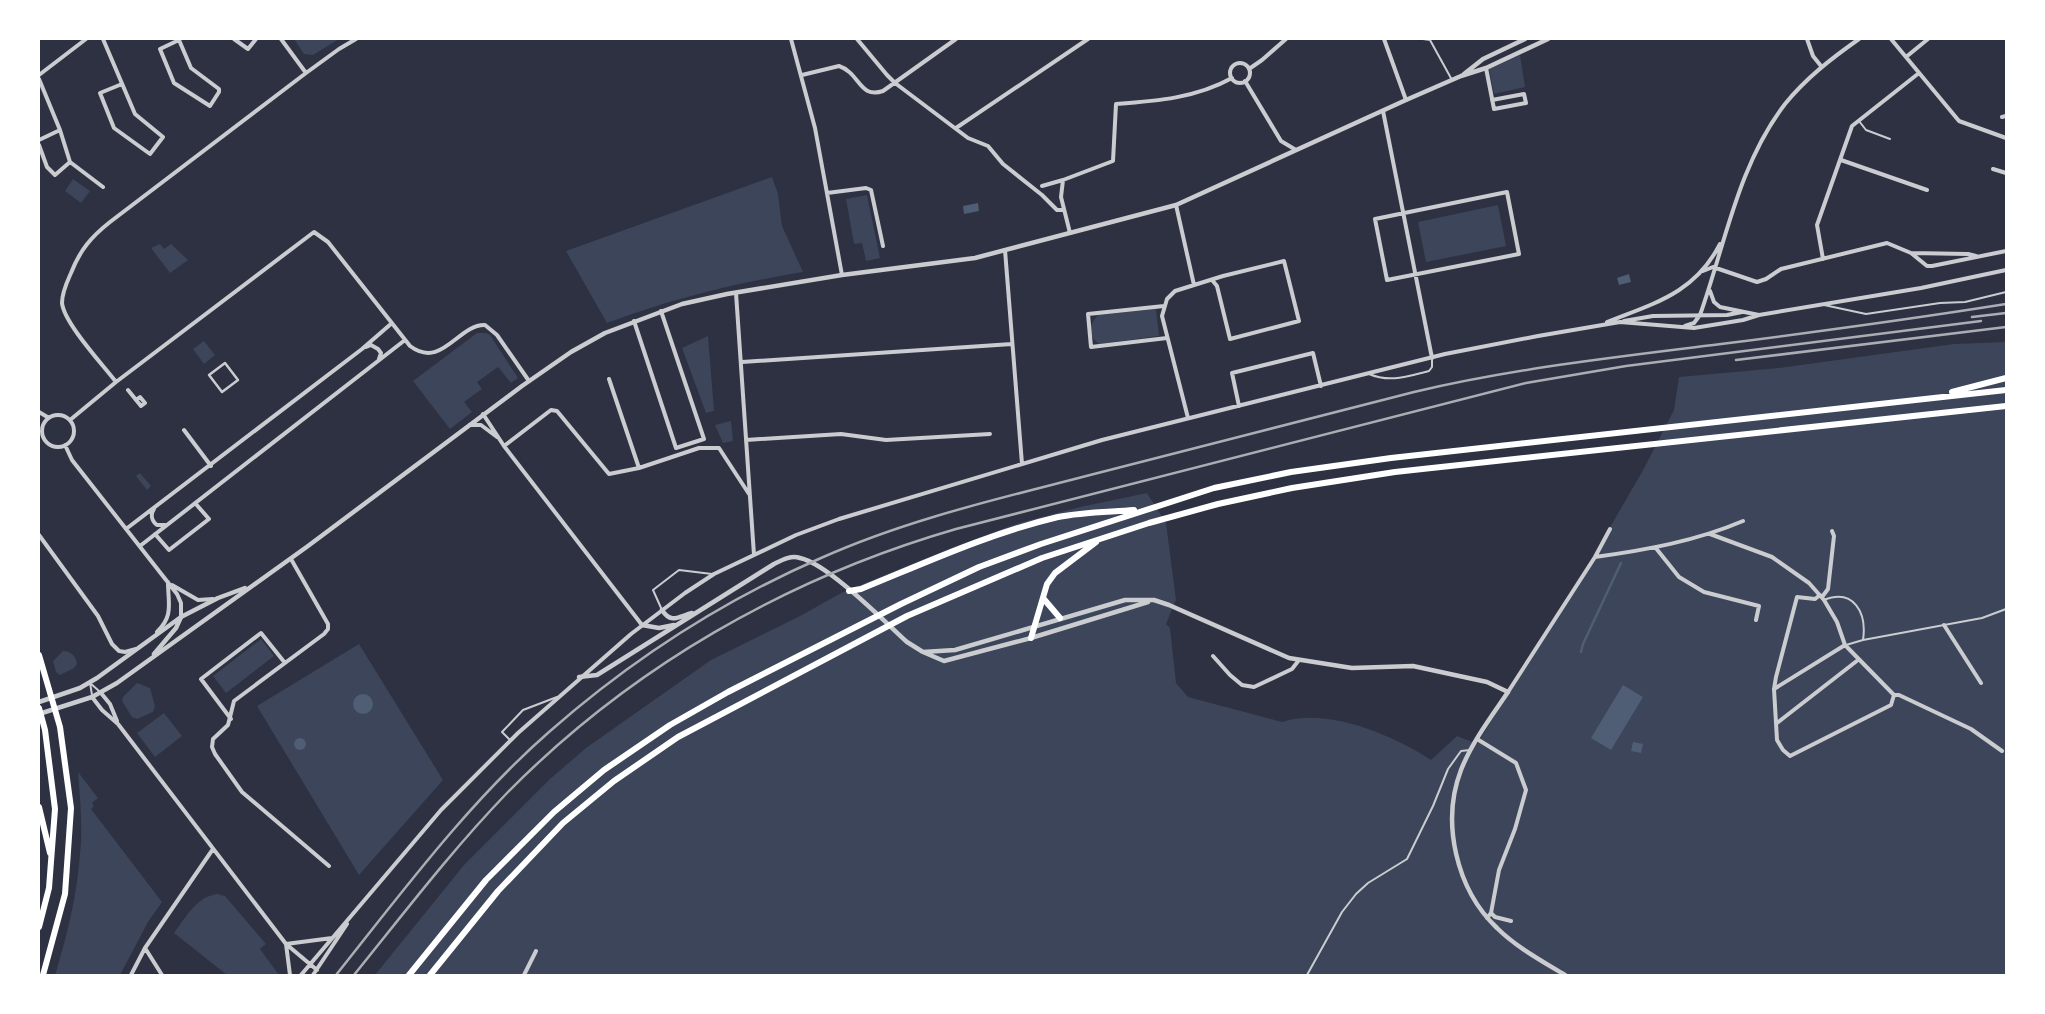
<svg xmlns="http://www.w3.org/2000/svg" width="2045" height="1014" viewBox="0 0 2045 1014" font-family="'Archivo Narrow',sans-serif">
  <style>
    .green { fill: #3c4559 }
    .water { fill: #4f5d75 }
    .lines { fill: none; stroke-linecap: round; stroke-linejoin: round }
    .stream { stroke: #4f5d75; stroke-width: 2.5 }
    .service { stroke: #caccd0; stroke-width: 2 }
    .pedestrian { stroke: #caccd0; stroke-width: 2.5 }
    .minor { stroke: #caccd0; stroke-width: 4 }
    .tertiary { stroke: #caccd0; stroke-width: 4.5 }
    .trunk { stroke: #fff; stroke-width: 6 }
    .rail { stroke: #abadb3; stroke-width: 2.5 }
  </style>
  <rect width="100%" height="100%" fill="#2d3142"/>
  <!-- green -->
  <path class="green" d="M294,39H339L313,55L304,54Z
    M1520,55L1525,87L1494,94L1489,69Z
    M772,177L778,194L782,226L803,272C736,283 671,299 607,323L566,251Z
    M73,179L90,191L81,203L65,191Z
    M867,195L880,258L866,261L862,243L854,244L846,199Z
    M1498,205L1506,246L1426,262L1418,222Z
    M160,244L164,249L171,244L188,260L170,273L151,248Z
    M1156,309L1159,336L1099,344C1088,335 1088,326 1098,315Z
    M477,333H486L490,335L518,378L511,383L498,367L477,382L482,389L464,402L472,412L450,429L413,381Z
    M708,336L714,411L706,413L682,348Z
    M204,341L215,355L204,364L193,349Z
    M2006,342V975H375L464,865L551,778L586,748L711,660L802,615L841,593L951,548L1019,523L1080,507L1147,493L1166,523L1176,600L1166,624L1170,628L1176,683L1188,697L1282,722C1327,707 1393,735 1431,760L1457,736L1477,744L1598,548L1642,472L1674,410L1679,377L1779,368L1954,344Z
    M731,421L733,441L723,443L715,425Z
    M140,473L151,486L147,490L136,476Z
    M261,639L274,656L226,693L213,676Z
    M359,644L443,780L359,875L257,706Z
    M63,651C70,650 77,657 77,664L74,668L60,675L56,672L53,661Z
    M137,683L150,688L155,706L153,712L137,719L132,717L122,701L123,697Z
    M164,713L182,736L155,757L137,733Z
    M78,772L98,798L92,803L94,806L91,809L162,902L148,922L120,975H55C67,936 77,895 80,854C83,826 80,799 78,772Z
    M217,894L225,896L266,944L260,949L279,975H227L174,933C186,917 196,897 217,894Z"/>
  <!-- water -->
  <path class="water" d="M978,203L979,211L964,214L963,206Z
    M1629,274L1631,282L1619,285L1617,278Z
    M1623,685L1643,697L1611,750L1591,738Z
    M353 704a10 10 0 1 1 20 0a10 10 0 1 1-20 0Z
    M294 744a6 6 0 1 1 12 0a6 6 0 1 1-12 0Z
    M1633,742L1643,744L1641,753L1631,751Z"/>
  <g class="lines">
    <!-- stream -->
    <path class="stream" d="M1581,652L1583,644L1621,563"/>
    <!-- service -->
    <path class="service" d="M1423,39L1430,40L1452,80
      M1859,121L1866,130L1890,139
      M1824,305L1866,314L1940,303L1965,302L2006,292
      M1369,374C1390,383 1408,376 1429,371L1432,367V359
      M1824,600C1854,588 1867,613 1863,640
      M662,610L653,590L679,570L712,574
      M1846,645L1863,640L1982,618L2006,609
      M90,683L99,691
      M90,683L92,695
      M509,739L502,732L523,710L557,697
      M1307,975L1342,912L1356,894L1368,883L1407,859L1433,806L1448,769L1461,751L1470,750"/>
    <!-- pedestrian -->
    <path class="pedestrian" d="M225,363L238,380L222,392L209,375Z"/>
    <!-- minor -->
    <path class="minor" d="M103,39L135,114L163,137L150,154L114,128L100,93L122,84
      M179,39V40L191,68L219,89V92L210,106L174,83L160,49L179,40
      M234,39L248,49L256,39
      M281,39L306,73
      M791,39L815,128L842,275
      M857,39L887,75L895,83L968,138L988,146L1003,164L1042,195L1057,210H1063
      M1384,39L1406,100
      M1807,39L1813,56L1821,66
      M1891,39L1959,121L2006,138
      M1906,57L1928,39
      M1230 73a10 10 0 1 1 20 0a10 10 0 1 1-20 0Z
      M1486,68L1494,109L1526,103L1524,94L1492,100
      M1249,69L1262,60L1286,39
      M39,75L86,39
      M802,75L839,66C860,73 859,99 883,91L956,39
      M39,79L60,130L70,162L103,187
      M1245,81L1281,141L1296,150
      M1383,111L1432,358
      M2002,117L2006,116
      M956,128L1088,39
      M39,140L60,130
      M39,145L47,167L55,175L70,162
      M1841,160L1927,190
      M1993,169L2006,173
      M1042,186L1063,180
      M1507,192L1519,254L1387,280L1375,219Z
      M827,193L866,188L871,190L883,246
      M1176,205L1194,285
      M1070,233L1061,197L1063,180L1113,161L1116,104C1157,101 1196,98 1232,78
      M1005,250L1022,464
      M1911,253L1968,254L1976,256
      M1823,259L1817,225L1852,126L1919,73
      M1703,271L1713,267L1757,282L1766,279L1781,269L1887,243L1911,253L1927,266H1932L2006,251
      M1710,291L1714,302L1720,307L1759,315L1921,288L2006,270
      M736,293L754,555
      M1164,306L1088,314L1091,347L1167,338
      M634,321L676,448L704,439L661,311
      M1624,321L1653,316L1727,315L1742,312
      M1607,322C1655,303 1695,293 1720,244
      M1685,326L1694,323L1700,315C1725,245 1738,165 1785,104C1806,78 1832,58 1859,39
      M366,347L371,345L378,349L381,353L379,359
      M742,362L1012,344
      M609,379L639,468
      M116,382C103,365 64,323 62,303C62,292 67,282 71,273C80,250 91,237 110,222L306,73L339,49L356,39
      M128,390L141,406L145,403L140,397L136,400
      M1239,406L1232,373L1313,353L1321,386
      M39,412L49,418
      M483,414L504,446L642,625
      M42 431a16 16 0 1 1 32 0a16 16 0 1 1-32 0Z
      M1188,418L1162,316L1167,299L1175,291L1223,276L1284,261L1299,321L1230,339L1217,286L1212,280
      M70,420L116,382L314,232L328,242L410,346C442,370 458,324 485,325L497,335L529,381
      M470,425H481L497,437
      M184,430L211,466
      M746,440L841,434L886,440L990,434
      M65,445L72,460L177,594L181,603V617
      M504,446L551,410L557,411L609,474L639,468L699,448H719L749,494
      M154,509C150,515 152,521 157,525H165
      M126,529L362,349L392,323
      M155,534L169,550L209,519L195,503
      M1710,534L1772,557L1809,583L1824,600L1837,622L1845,645L1894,695
      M39,535L98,616L112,644L119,651L125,652L136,649
      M140,546L405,340
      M1655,547L1679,577L1704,592L1759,606L1756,620
      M1595,557C1646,550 1696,541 1743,521
      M291,559L328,624V629L324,634L234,701L228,725L213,739L212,747L215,754L242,792L329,866
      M172,585L198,600L213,599
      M1820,595L1815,599L1797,597L1776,677L1774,689L1777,740L1783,750L1790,756L1891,705L1894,695
      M1822,597L1828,589L1834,536L1832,531
      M1944,625L1981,683
      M157,632C174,615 168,604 168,582
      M1213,656L1230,675L1242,685L1254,687L1292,669L1299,660
      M1774,689L1845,645
      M1508,692L1595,557L1610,529
      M101,693L110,704L117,721
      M1894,695H1899L1971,729L2002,751
      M92,697L102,710L118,724L286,944L317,970
      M231,719L201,679L261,633L285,663
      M1777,723L1858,660
      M1477,739L1516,763L1526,790L1515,829L1499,870L1491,913L1487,918
      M1491,913L1495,917L1511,921
      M286,944L332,938
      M286,944L290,975
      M145,948L162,975
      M131,975L145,948L213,849
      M301,975L441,810L518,733L631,634L685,593L714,574L796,535L839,519L1102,440L1445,354L1538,336L1620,322L1694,328L1743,320L1759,315
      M313,975L347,924
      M524,975L536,951"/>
    <!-- tertiary -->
    <path class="tertiary" d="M1464,74L1483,59L1525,39
      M662,610C671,624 678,617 692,613
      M642,625L659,628L674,625
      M923,652L955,650L1125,600H1154L1169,605L1289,658L1352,668L1413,666L1487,682L1508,692C1491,717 1472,742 1461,770C1441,822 1456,889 1497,928C1516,947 1542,961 1565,975
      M154,654L176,628L181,617
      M579,677L597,675L774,564C782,560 791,555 800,558C828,564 884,621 907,642L923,652L944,661L1031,638L1148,602
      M39,702L80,688L97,678L181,617L218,598L245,588
      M39,714L92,697L117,683L308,546L522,386L571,352L605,333L682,304L727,294L842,275L975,258L1176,205L1406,100L1461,76L1486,68L1548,39"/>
    <!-- trunk -->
    <path class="trunk" d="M1952,392L2006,378
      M849,591L861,589C925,563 990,533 1058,517C1082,512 1109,512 1134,510
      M1043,598L1060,618
      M1031,638L1047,584L1055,573L1096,542
      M39,655L60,727L71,808L65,894L43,975
      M39,708L45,730L55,809L49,888L39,927
      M39,807L50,853
      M409,975L486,880L554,812L604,770L670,725L728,692L901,604L979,567L1041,544L1214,488L1291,472L1391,458L2006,390
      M430,975L498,891L563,823L614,781L678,737L907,616L1042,558L1149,523L1218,504L1292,488L1395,472L2006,406"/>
    <!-- rail -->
    <path class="rail" d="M1972,317L2006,313
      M1736,360L2006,327
      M336,975C403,891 468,803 549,732C631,660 722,601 821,558C908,519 1002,498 1094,474C1201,447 1307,419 1414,392C1515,368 1618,357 1721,344C1816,332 1911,319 2006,304
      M354,975C404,913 452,850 507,793C631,667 787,578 956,529L1526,383L1626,366L1981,321"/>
  </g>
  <!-- border -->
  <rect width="2045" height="1014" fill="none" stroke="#ffffff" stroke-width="80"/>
</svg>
